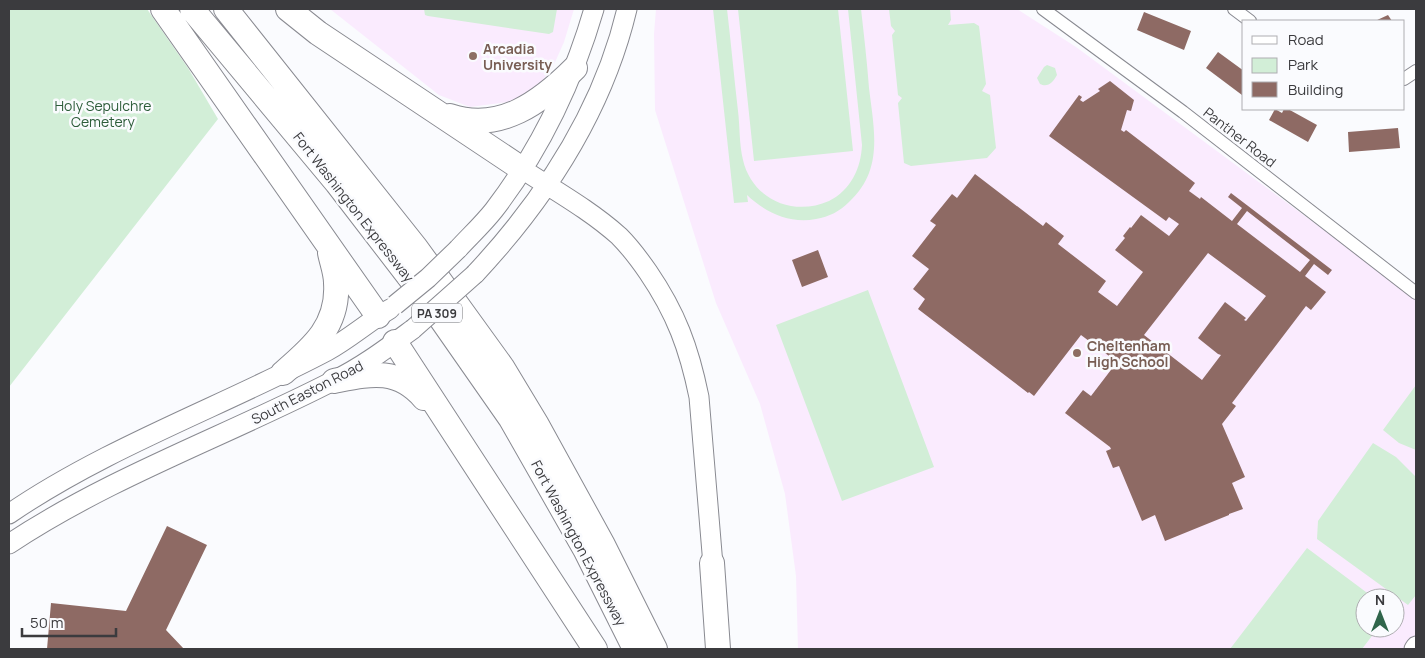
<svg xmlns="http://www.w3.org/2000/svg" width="1425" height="658" viewBox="0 0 1425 658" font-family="Manrope,sans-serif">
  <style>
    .education { fill: #faebfe; fill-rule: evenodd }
    .green { fill: #d2eed7 }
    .building { fill: #8e6a64; fill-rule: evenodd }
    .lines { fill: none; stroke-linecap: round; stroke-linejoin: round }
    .street-casing { stroke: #898a91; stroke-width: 14 }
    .secondary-casing { stroke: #898a91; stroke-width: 21 }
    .highway-casing { stroke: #898a91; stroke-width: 26 }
    .street { stroke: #fff; stroke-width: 12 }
    .secondary { stroke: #fff; stroke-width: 19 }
    .highway { stroke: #fff; stroke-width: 24 }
    .secondary-bridge-casing { stroke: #898a91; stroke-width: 21; stroke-linecap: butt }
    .secondary-bridge { stroke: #fff; stroke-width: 19 }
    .education-dot { fill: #8d6e63; stroke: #fafbfe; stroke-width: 2 }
    .labels { text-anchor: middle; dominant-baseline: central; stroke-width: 5; stroke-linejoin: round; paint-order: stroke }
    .shield { fill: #fafbfe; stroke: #747578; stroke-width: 1 }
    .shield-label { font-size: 12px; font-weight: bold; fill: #3b3b3e }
    .education-label { font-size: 14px; font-weight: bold; fill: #785e54; stroke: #fafbfe; text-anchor: start }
    .park-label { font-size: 14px; fill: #2d5d3a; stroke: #fafbfe }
    .street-label { font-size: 14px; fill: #3b3b3e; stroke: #fafbfe }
  </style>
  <rect width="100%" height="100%" fill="#fafbfe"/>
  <!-- education -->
  <path class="education" d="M330,9H574L564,42L552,69L533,91L508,102L470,107L439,95Z
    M656,9H1017L1076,47L1416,298V646L1413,649H798L796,576L785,494L760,404L716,303L655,110L654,34ZM1365,598H1395V628H1365Z"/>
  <!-- green -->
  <path class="green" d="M9,9H147L188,68L218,119L9,387Z
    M424,9H557L553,32L549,34L428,16L425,15Z
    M713,9H727C731,43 734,77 738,111C740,127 739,144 743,160C752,199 793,217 829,201C851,190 861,168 862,145L848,9H861C864,35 867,62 869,88C874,130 884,170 849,202C840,211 829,217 816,219C790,224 766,213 747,195L748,202L734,203Z
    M738,9H838L853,151L754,161Z
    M889,9H950L951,20L948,25L974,23L979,26L986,84L982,91L990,95L996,148L987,158L911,166L904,163L898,103L902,98L898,95L892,35L895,31L891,26Z
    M1047,65L1055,68L1057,75C1053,82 1048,88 1040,84L1037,78L1044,67Z
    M868,290L934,467L842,501L776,325Z
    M1416,385V450L1399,443L1383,430Z
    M1373,443L1396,457L1416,477V595L1408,605L1317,539L1318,521Z
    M1307,548L1374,598H1365V628H1378L1362,649H1230Z"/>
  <!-- building -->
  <path class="building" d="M1144,12L1191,31L1184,50L1137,30Z
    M1388,15L1392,21H1375Z
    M1218,52L1244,71V93L1242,95L1206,68Z
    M1110,81L1134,100L1131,111L1127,110L1121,130L1124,132L1126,130L1195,183L1189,191L1200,199L1201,197L1232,221L1242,208L1228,197L1231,193L1332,270L1328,275L1314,264L1305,276L1326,292L1311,310L1306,306L1232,403L1236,406L1222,424L1245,477L1232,483L1243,509L1229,514V515L1165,541L1155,515L1142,521L1119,466L1113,468L1106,451L1111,449L1110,447L1065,413L1083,390L1091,396L1117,362L1081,335L1034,396L1029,392L1028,393L918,309L925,299L913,289L929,269L912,256L936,225L930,221L952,194L957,198L975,174L1043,226L1046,222L1064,236L1058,244L1106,281L1098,292L1117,306L1143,272L1115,250L1125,238L1123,236L1130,227L1131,228L1141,215L1169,236L1179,224L1169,217L1166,221L1049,136L1079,95L1082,97L1080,100L1083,102L1100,91L1098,89ZM1247,211L1310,260L1300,272L1237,224ZM1208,253L1266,296L1246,321L1244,320L1246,318L1225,302L1198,338L1218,354L1221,355L1202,380L1144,335Z
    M1275,109L1282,113L1284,109H1288L1317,125L1308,142L1269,120Z
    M1398,128L1400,148L1349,152L1348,132Z
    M818,250L828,277L802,287L792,260Z
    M167,526L207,545L166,630L184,649H47L51,603L126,611Z"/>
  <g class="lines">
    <!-- street casing -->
    <g class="street-casing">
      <path id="street" d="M1043,9L1183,112L1416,293
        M1234,9L1250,21
        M1404,79L1416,71"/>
    </g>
    <!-- secondary casing -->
    <g class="secondary-casing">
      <path id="secondary" d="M522,169C554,190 590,210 619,236C630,247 639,259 648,272C676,313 689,348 699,397L714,577
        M458,249C470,236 483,224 494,210C540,150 573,81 594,9
        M475,274C545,199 603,110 627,9
        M9,514C105,448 223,406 327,351C349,339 368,322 390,309
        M9,544C110,477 226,436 333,381C362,367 387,348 413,329
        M1414,649L1416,646"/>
    </g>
    <!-- highway casing -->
    <g class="highway-casing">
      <path id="highway" d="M163,9L378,316
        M192,9L337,183L437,313L511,419L585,549L635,649
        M226,9L416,248L502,367L537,425L603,545L655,649
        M288,9L318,33L522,169
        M450,116C500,133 541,102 575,68
        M395,342L595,649
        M283,373C312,348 339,326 336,283C336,273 332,263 330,253
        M334,381C370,374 397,367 424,398
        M712,563L718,649"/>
    </g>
    <!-- street -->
    <use href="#street" class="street"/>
    <!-- secondary -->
    <use href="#secondary" class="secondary"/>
    <!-- highway -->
    <use href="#highway" class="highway"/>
    <!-- secondary-bridge casing -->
    <g class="secondary-bridge-casing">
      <path id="secondary-bridge" d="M395,305L428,278L458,249
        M413,329L475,274"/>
    </g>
    <!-- secondary-bridge -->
    <use href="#secondary-bridge" class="secondary-bridge"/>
  </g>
  <!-- markers -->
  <g class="education-dot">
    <circle cx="473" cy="56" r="5"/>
    <circle cx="1077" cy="353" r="5"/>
  </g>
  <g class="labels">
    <!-- shield labels -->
    <rect class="shield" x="412" y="303.5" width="50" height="19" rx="4"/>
    <g class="shield-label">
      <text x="437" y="313">PA 309</text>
    </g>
    <!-- education labels -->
    <g class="education-label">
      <text x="483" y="48">Arcadia<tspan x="483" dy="16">University</tspan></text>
      <text x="1087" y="345">Cheltenham<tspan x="1087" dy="16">High School</tspan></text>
    </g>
    <!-- park labels -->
    <g class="park-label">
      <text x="103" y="105">Holy Sepulchre<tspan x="103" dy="16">Cemetery</tspan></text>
    </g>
    <!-- street labels -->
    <g class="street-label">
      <text transform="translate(1240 137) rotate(38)">Panther Road</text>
      <text transform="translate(354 207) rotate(52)">Fort Washington Expressway</text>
      <text transform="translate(307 392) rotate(-27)">South Easton Road</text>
      <text transform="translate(579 543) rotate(62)">Fort Washington Expressway</text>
    </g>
  </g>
  <!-- border -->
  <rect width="1425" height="658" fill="none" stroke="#3b3b3e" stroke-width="20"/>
  <!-- legend -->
  <rect x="1242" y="20" width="162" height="90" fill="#fafbfe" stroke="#aeaeb1"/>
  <rect x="1252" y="36" width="25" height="8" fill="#ffffff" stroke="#aeaeb1"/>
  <text x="1288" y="45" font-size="15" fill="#3b3b3e">Road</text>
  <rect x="1252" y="58" width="25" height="15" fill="#d2eed7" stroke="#aeaeb1"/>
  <text x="1288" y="70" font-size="15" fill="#3b3b3e">Park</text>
  <rect x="1252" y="82" width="25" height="15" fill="#8e6a64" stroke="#aeaeb1"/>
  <text x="1288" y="95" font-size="15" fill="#3b3b3e">Building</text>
  <!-- north arrow -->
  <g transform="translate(1380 613)"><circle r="24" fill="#fafbfe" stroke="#aeaeb1"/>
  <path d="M0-4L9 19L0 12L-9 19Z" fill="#30654b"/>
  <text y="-8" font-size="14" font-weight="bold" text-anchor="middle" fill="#3b3b3e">N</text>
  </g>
  <!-- scale -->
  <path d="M22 628v8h94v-8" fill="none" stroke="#3b3b3e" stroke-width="2.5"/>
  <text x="30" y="628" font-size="15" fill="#3b3b3e" stroke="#fafbfe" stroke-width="4" paint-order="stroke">50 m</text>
</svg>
